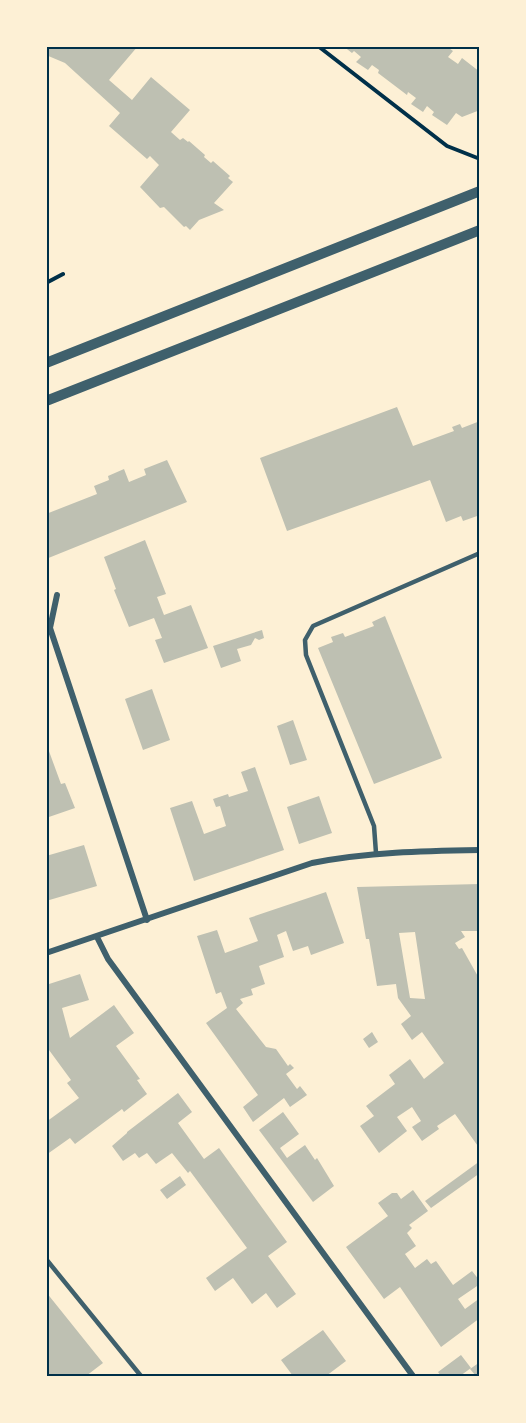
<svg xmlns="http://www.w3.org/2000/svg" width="526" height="1423" viewBox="0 0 526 1423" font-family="'Titillium Web',sans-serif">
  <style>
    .building { fill: #bec0b2; fill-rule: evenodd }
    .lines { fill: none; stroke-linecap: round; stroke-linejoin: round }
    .path { stroke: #003049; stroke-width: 4 }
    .service { stroke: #3f606c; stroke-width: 4.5 }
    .minor { stroke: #3f606c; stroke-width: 6 }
    .tertiary { stroke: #3f606c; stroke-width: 10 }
    .neatline { fill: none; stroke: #003049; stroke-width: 2 }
  </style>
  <rect width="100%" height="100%" fill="#fdf0d5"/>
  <!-- building -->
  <path class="building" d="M46,46H138L109,80L132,100L151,77L190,110L171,132L180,140L183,138L188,142L189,141L205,155L204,157L211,163L213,161L230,176L228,178L233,182L214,203L224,210L199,220L190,230L186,226L184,227L164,207L160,208L140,187L159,165L150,156L147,159L109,126L120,113L65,63L46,55L49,51Z
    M343,46H446L453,51L448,57L458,64L462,58L480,72V110L462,117L456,113L447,125L432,115L434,112L427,106L423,112L411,104L416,98L408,92L407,95L378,73L379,70L372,65L368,70L356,62L361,57L354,51L352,53Z
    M397,407L413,446L454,431L452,427L460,424L462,428L480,421V515L463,521L461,516L446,522L430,480L287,531L260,458Z
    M167,460L187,502L46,559V514L97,494L94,486L109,480L108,476L124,469L129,482L146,475L144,469Z
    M145,540L166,594L157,597L164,615L191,605L208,648L164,663L155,640L162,638L154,618L129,627L114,590L116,589L104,557Z
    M385,616L442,758L374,784L318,648L333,642L331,637L343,633L345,637L374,626L372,622Z
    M262,630L264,638L259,640L255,638L251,645L237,649L241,661L221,668L213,646Z
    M152,689L170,740L143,750L125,699Z
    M293,720L307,760L290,765L277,726Z
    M46,743L61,784L65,783L75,808L46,818Z
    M255,767L284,850L194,881L170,808L192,801L204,834L226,826L220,806L216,807L213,799L228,794L229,797L248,791L241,772Z
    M319,796L332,833L299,844L287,807Z
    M84,845L97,886L46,901V856Z
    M480,884V931H461L465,937L455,943L459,949L462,948L480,980V1149L455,1114L437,1126L439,1129L422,1141L412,1127L421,1121L412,1107L397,1117L407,1131L379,1153L360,1126L374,1116L366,1106L395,1084L389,1075L410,1059L424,1079L444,1063L422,1032L412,1040L401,1024L411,1016L398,998L396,984L377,986L369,939H366L357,887ZM415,932L425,999L410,998L399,933Z
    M326,892L344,943L311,955L308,946L293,951L286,931L277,935L284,957L259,966L265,984L251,989L253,995L240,999L243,1003L236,1009L266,1047L276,1049L288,1066L290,1064L294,1068L286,1074L297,1089L300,1086L307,1095L290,1107L284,1098L253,1122L243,1107L258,1095L206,1023L227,1008L221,992L216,994L197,936L217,930L225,953L258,941L249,918Z
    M80,974L89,1000L62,1008L70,1038L114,1005L134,1033L116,1046L140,1079L137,1080L147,1094L124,1112L122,1109L75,1144L70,1138L46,1155V1122L79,1098L67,1083L71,1080L49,1050L46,1043V985Z
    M372,1032L378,1042L369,1048L363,1039Z
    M178,1093L192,1112L178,1123L204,1159L219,1148L287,1242L268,1256L296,1294L277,1308L266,1293L252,1304L233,1278L215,1291L206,1278L247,1248L190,1171L188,1173L172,1153L156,1164L147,1153L139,1158L135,1153L123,1161L112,1146L127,1133V1132Z
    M283,1112L299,1134L280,1148L287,1158L305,1145L315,1160L317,1158L334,1186L313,1202L259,1130Z
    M480,1161V1173L431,1208L425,1201Z
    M180,1176L186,1185L167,1199L160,1190Z
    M413,1190L428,1211L409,1225L412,1228L407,1233L416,1246L405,1254L415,1268L427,1259L431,1264L436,1261L453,1285L472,1271L480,1281V1284L458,1299L465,1309L480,1298V1318L441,1347L400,1287L384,1299L346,1247L388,1216L378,1203L392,1193H397L401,1199Z
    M46,1292L103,1363L86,1376H46Z
    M323,1330L346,1361L326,1376H293L281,1360Z
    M461,1355L471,1368L460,1376H441L438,1372Z
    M480,1362V1376H476L470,1369Z"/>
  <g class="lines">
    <!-- path -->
    <path class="path" d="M318,46L447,146L480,159
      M46,283L63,274"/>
    <!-- service -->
    <path class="service" d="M376,853L374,826L306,655L305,640L313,626L480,553
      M46,1259L141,1376"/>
    <!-- minor -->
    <path class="minor" d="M57,595L50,628L147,920
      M97,937L108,959L413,1376
      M46,953L312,863C368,852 423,851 480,850"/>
    <!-- tertiary -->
    <path class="tertiary" d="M46,363L480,191
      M46,401L480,230"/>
  </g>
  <!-- border -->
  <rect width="526" height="1423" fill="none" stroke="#fdf0d5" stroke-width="96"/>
  <rect x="48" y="48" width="430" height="1327" class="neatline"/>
</svg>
